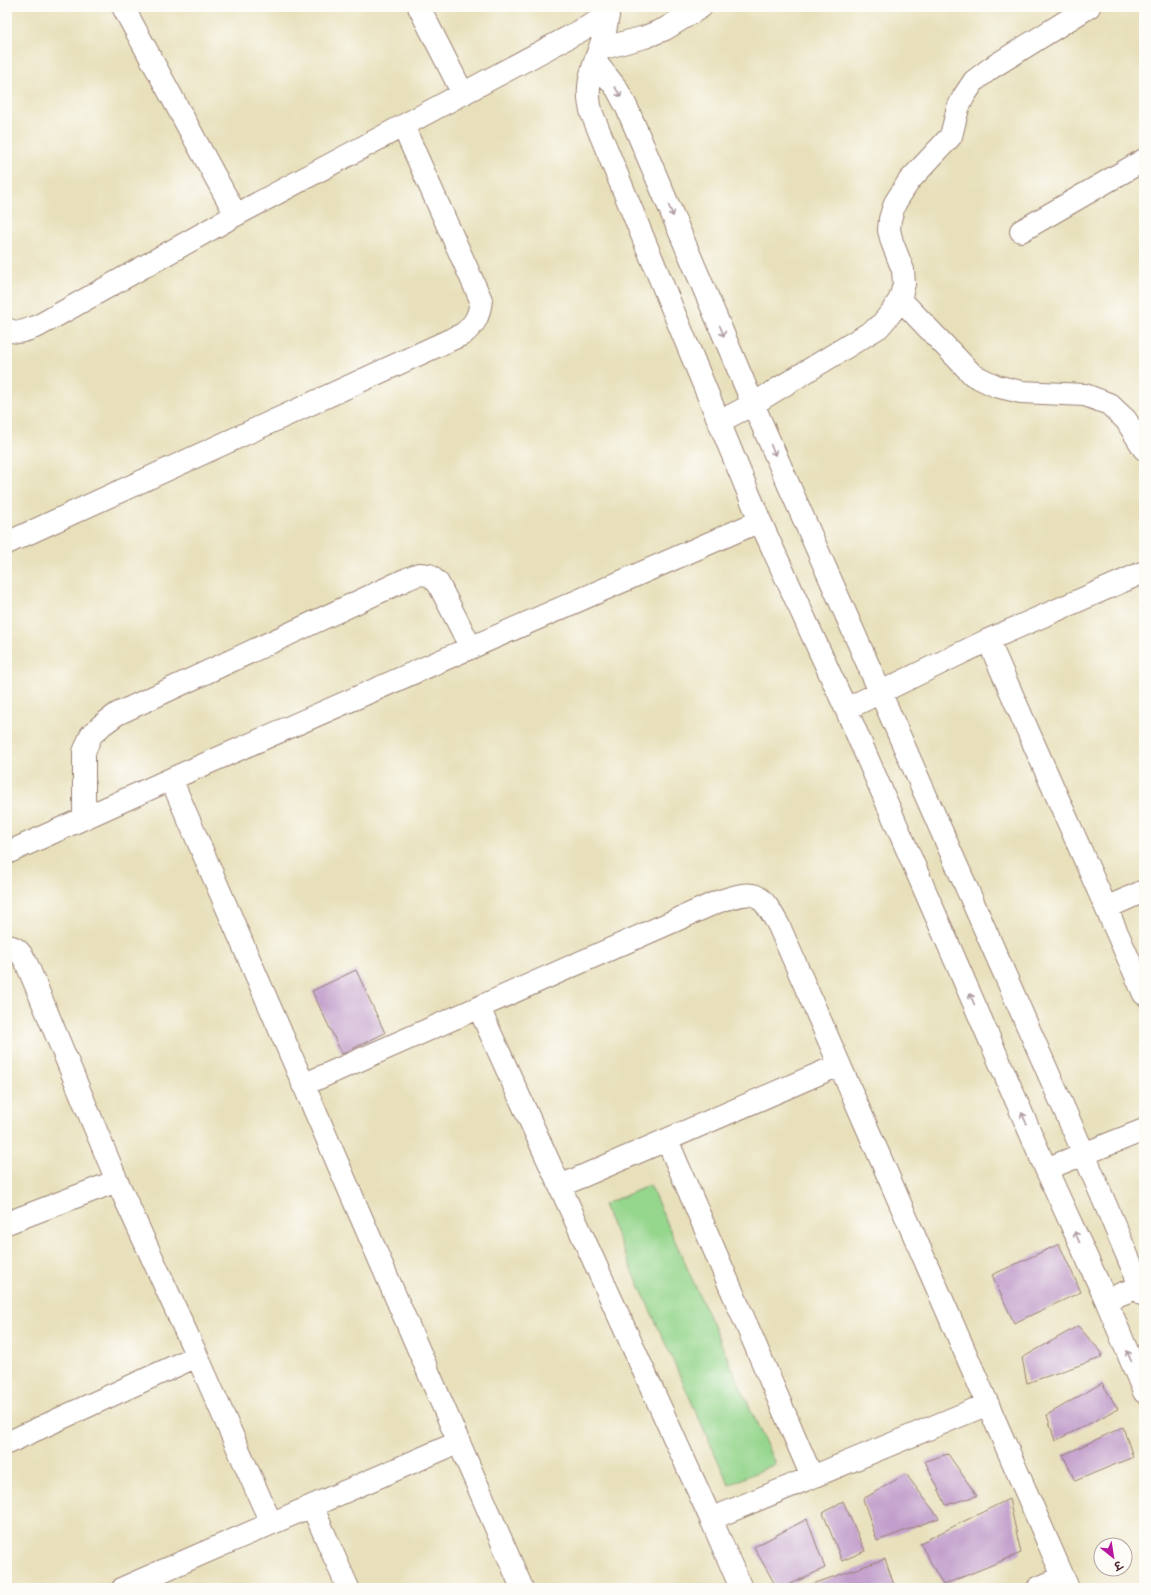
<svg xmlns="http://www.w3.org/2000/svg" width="1151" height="1595" viewBox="0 0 1151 1595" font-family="'Indie Flower','Playpen Sans Deva',sans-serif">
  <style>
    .green { fill: #95d68d; stroke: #707a5c }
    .building { fill: #c19ecb }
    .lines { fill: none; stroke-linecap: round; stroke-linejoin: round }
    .minor-casing { stroke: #998073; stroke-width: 24 }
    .minor { stroke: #fff; stroke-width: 22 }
    .oneway { stroke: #ae9aa0 }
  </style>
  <rect width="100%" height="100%" fill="#fdfcf7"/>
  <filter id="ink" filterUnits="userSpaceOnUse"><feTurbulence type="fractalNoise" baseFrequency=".025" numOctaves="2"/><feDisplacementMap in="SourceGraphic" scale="8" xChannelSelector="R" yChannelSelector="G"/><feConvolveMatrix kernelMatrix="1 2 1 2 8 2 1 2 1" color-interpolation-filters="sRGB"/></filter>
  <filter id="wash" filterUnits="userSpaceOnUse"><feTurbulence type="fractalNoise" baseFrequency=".012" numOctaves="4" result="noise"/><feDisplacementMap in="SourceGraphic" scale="16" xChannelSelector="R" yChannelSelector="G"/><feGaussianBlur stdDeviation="0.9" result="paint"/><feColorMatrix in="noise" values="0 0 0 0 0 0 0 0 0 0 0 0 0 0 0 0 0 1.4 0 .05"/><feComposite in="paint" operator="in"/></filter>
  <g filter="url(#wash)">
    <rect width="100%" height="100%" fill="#e8e0bb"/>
    <!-- green -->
    <path class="green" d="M650,1185L775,1464L729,1485L603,1205Z"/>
    <g id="blocks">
      <!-- building -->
      <path class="building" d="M356,970L385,1033L342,1054L312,991Z
        M1059,1244L1081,1292L1014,1323L992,1275Z
        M1078,1326L1102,1353L1101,1358L1027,1383L1022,1358Z
        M1102,1383L1118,1409L1055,1441L1047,1415Z
        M1123,1427L1133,1457L1075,1481L1063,1455Z
        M948,1454L977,1496L946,1505L925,1461Z
        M906,1474L939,1518L877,1541L863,1499Z
        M1009,1499L1021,1553L943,1585L920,1543Z
        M843,1501L865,1551L842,1561L823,1513Z
        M807,1519L825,1568L782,1588H777L754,1547Z
        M885,1559L895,1588H801Z"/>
    </g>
  </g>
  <g filter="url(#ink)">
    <use href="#blocks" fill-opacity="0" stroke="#998073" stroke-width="1"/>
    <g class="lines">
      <!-- minor casing -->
      <g class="minor-casing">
        <path id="minor" d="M123,7L236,215
          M419,7L463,94
          M608,7C609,47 579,72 592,114L760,521L846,709L1046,1169L1106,1300L1144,1392
          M600,49L645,37L665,29L701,7
          M595,61L617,89L627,108L753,404L1084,1154L1144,1295
          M1021,231L1144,160
          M900,299L973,375L996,386L1021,392L1085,395L1109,404L1126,420L1144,449
          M7,329C18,335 27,330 38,326L236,215L608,16
          M719,422L753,404L879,327L891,313L900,299L904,284L903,270L892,242L889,230L890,219L895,203L909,181L951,136L958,108L964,96L974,81L991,68L1089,7
          M7,543L463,334C476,323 479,316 481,300L403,126
          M988,640L1144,994
          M846,709L988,640L1144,572
          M171,779L522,1588
          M84,818V752L91,735L102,725L117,714L407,579L419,574L429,575L438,583L471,648
          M7,853L171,779L760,521
          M1106,908L1144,891
          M7,946C17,947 21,953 26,962L117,1181L197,1356L7,1443
          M479,1008L711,1519
          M303,1085L717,902C756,889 759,890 779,926L1068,1588
          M667,1140L812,1477
          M1046,1169L1144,1130
          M560,1186L839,1065
          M7,1223L117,1181
          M1106,1300L1144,1285
          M197,1356L271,1523
          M312,1506L348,1588
          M123,1588L459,1442
          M741,1588L711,1519L988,1404
          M1038,1588L1063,1577"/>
      </g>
      <!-- minor -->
      <use href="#minor" class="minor"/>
    </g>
    <!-- one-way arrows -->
    <defs><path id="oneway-shaft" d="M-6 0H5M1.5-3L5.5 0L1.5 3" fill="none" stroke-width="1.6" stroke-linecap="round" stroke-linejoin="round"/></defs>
    <g class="oneway">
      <use href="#oneway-shaft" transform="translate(618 92) rotate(59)"/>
      <use href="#oneway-shaft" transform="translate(671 211) rotate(67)"/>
      <use href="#oneway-shaft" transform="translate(722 331) rotate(67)"/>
      <use href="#oneway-shaft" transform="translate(773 450) rotate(66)"/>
      <use href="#oneway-shaft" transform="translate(972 999) rotate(-113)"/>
      <use href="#oneway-shaft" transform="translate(1024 1118) rotate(-113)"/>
      <use href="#oneway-shaft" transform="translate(1077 1237) rotate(-115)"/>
      <use href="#oneway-shaft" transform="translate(1129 1356) rotate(-113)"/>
    </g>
  </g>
  <!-- margin -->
  <rect width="1151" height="1595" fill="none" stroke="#fdfcf7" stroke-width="24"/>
  <!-- north arrow -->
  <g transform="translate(1113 1557) rotate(150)"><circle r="19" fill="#fdfcf7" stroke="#b5a4a5"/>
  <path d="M0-3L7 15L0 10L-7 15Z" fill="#b5179e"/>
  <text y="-6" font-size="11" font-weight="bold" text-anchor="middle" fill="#4a1f2b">उ</text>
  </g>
</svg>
